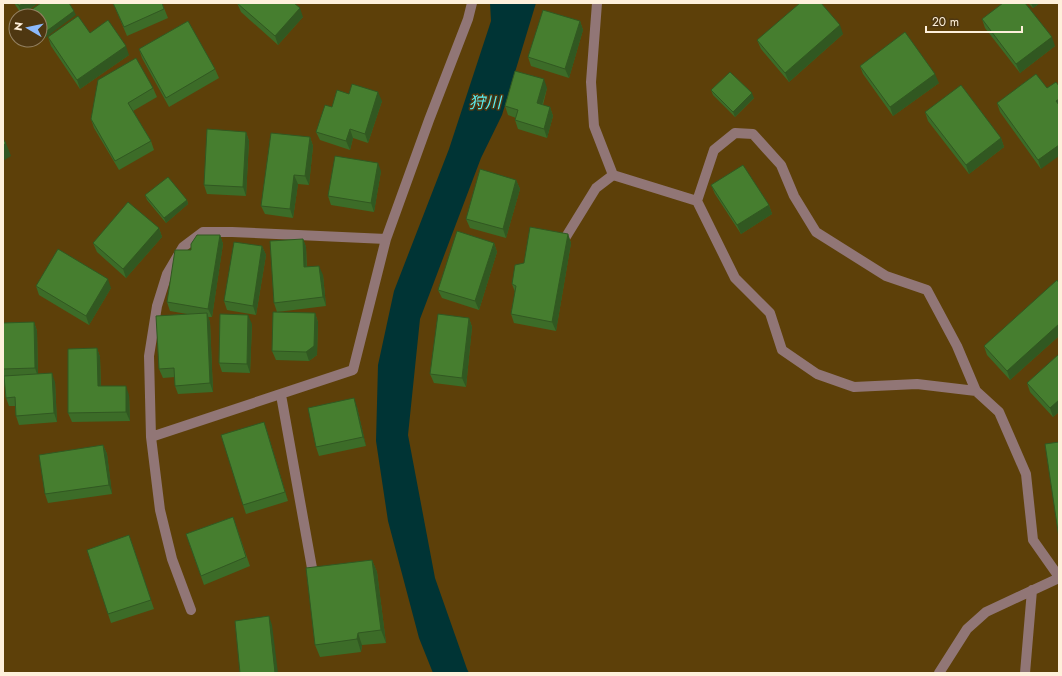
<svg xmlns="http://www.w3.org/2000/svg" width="1062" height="676" viewBox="0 0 1062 676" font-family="Jost,'Noto Sans JP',sans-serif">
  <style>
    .water { fill: #003435 }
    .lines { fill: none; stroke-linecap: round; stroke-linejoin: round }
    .minor { stroke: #917676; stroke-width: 10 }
    .wall { fill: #3c6c28 }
    .shaded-wall { fill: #315821 }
    .building { fill: #467e2f; stroke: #315821 }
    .labels { text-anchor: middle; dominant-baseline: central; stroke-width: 3; stroke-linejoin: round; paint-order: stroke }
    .water-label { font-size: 16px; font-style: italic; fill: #5aeff3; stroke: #4e3711 }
  </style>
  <rect width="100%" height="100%" fill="#5d4009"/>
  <!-- water -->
  <path class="water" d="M490,3H536L502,115L481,158L420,319L408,435L435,578L467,669L469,673H433L419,638L388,521L376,441L378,365L394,291L449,149L491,21Z"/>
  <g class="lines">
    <!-- minor -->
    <path class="minor" d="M597,3L591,82L594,126L613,175L697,201
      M386,239L232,232H203L183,247L167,274L157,306L149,356L151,437L353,370L386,239L429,120L468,19L472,3
      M564,240L596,188L613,175
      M976,391L917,384L854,387L817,374L782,350L770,313L735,278L697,201L714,150L735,133L753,134L781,165L794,196L816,232L886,276L927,290L957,346L976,391L999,412L1026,474L1033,540L1059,577
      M281,395L312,568
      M151,437L160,510L172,559L191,610
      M939,673L967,629L986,612L1059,578
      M1025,673L1032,590"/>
  </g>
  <!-- wall -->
  <path class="wall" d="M14,3H38L22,15Z
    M113,3H162L168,18L127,36Z
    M237,3L303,17L278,45L241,12Z
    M1028,3H1040L1033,8Z
    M982,19L1055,46L1020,73L985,28Z
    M580,21L583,30L569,78L531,66L528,57Z
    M90,33L129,55L80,89L51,46L48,37Z
    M843,34L789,82L761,49L757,40Z
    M139,49L215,69L219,78L169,107L142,58Z
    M860,66L939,83L893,116L863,74Z
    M153,88L157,97L133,111L151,141L154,150L119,170L94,128L91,119Z
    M547,88L543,105L550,107L553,116L547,138L518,129L515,120L516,118L508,115L505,106Z
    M1047,88L1041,169L1000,112L997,103Z
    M711,90L754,98L735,117L713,95Z
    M349,94L382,101L368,143L353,138L350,150L320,140L316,132L332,107Z
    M925,112L1001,138L1004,147L969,174L928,121Z
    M246,132L249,141L246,196L207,194L204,185Z
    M310,137L313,146L309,185L298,184L293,218L265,214L261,206Z
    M381,171L374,212L331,205L328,196Z
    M516,180L520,189L506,238L470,228L466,219Z
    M711,185L769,205L772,214L741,234L715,194Z
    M145,195L187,200L188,204L166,223L147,200Z
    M159,228L162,237L126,278L97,252L93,243Z
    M568,234L571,243L556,331L514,323L511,314L515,292L512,284L524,263Z
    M220,235L223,244L212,317H208L210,322L213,392L178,394L175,386V377L163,378L159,369L187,314L170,311L167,302L191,250Z
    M303,239L306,247L307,267L323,275L326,306L277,312L274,303Z
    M494,243L497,252L479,310L442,298L438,290Z
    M262,246L266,255L256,315L227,310L224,301Z
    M1059,283V336L1010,380L987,355L984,346Z
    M36,286L111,288L89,325L39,295Z
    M315,313L318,322L317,355L309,361L276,360L272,351Z
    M469,318L472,327L466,387L434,383L430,374Z
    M34,322L37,331L38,374L55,382L57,422L19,425L16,416L15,406H9L6,398L4,378H3V323Z
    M252,324L250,373L222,372L219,363Z
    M97,348L100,357L101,386L129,395L130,421L72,422L68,413Z
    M1059,354V412L1053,417L1030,392L1027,383Z
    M357,407L366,446L319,456L316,447Z
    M267,431L288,501L246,514L243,505Z
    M103,445L107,454L112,494L48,503L45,494Z
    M233,517L250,566L204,585L186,534Z
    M132,544L154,609L111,623L108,614Z
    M372,560L377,572L386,643L362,645L361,652L320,657L315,645Z"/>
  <!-- shaded-wall -->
  <path class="shaded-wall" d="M23,3H38L22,15L19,6Z
    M1031,3H1040L1033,8Z
    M300,8L303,17L278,45L275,36Z
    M74,11L76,15L41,41L40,36Z
    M580,21L583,30L569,78L565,69Z
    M840,25L843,34L789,82L785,73Z
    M1052,37L1055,46L1020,73L1016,64Z
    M126,46L129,55L80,89L77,80Z
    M935,74L939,83L893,116L890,107Z
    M544,79L547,88L540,112L537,103Z
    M378,92L382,101L368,143L365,134Z
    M752,93L754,98L735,117L733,112Z
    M1059,99V110L1056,101Z
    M550,107L553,116L547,138L544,129Z
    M350,129L353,138L350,150L346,141Z
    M246,132L249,141L246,196L243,187Z
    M310,137L313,146L309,185L305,176Z
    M1001,138L1004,147L969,174L966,165Z
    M6,143L11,156L3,161V146Z
    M1059,145V156L1041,169L1038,160Z
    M378,163L381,171L374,212L371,203Z
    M294,175L298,184L293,218L290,209Z
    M516,180L520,189L506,238L503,229Z
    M187,200L188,204L166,223L164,218Z
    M769,205L772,214L741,234L737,225Z
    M159,228L162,237L126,278L123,269Z
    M568,234L571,243L556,331L552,322Z
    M220,235L223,244L212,317L208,309Z
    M303,239L306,247L307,276L304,267Z
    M494,243L497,252L479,310L475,301Z
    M262,246L266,255L256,315L253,306Z
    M319,266L323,275L326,306L323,297Z
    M108,279L111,288L89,325L86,316Z
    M207,313L210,322L213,392L210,383Z
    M315,313L318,322L317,355L309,361L306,352Z
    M248,315L252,324L250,373L247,364Z
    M469,318L472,327L466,387L462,378Z
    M34,322L37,331L38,377L35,368Z
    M1059,324V336L1010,380L1007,371Z
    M97,348L100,357L101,395L98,386Z
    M52,373L55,382L57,422L54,413Z
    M126,386L129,395L130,421L126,412Z
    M354,398L357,407L366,446L363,437Z
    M1059,400V412L1053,417L1050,408Z
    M264,422L267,431L288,501L285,492Z
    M103,445L107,454L112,494L109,485Z
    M372,560L377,572L386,643L381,630Z
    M269,616L272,625L278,673H275Z
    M358,633L362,645L361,652L357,639Z"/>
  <!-- building -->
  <path class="building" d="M17,3H23L19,6Z
    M41,3H69L74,11L40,36V16H25L24,15Z
    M113,3H162L164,9L124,27Z
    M237,3H294L300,8L275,36Z
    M800,3H821L840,25L785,73L757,40Z
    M1003,3H1025L1052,37L1016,64L982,19Z
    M543,10L580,21L565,69L528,57Z
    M78,16L90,33L108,20L126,46L77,80L48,37Z
    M188,21L215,69L166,98L139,49Z
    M905,32L935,74L890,107L860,66Z
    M136,58L153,88L128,103L151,141L115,161L91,119L98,80Z
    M515,71L544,79L537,103L550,107L544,129L515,120L518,110L505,106Z
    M730,72L752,93L733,112L711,90Z
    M1036,74L1047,88L1056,82L1059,86V99L1056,101L1059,105V145L1038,160L997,103Z
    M352,84L378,92L365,134L350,129L346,141L316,132L325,105L332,107L337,90L349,94Z
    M961,85L1001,138L966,165L925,112Z
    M207,129L246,132L243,187L204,185Z
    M271,133L310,137L305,176L294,175L290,209L261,206Z
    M3,139L6,143L3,146Z
    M335,156L378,163L371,203L328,196Z
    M743,165L769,205L737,225L711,185Z
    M480,169L516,180L503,229L466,219Z
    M168,177L187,200L164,218L145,195Z
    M128,202L159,228L123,269L93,243Z
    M530,227L568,234L552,322L511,314L516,286L512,284L515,265L524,263Z
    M457,231L494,243L475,301L438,290Z
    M197,235H220L208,309L167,302L175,250H191V244Z
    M303,239L304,267L319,266L323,297L274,303L270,241Z
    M234,242L262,246L253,306L224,301Z
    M58,249L108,279L86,316L36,286Z
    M1057,280L1059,283V324L1007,371L984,346Z
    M273,312L315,313L314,346L306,352L272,351Z
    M207,313L210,383L175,386L174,368L159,369L156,316Z
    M220,314L248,315L247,364L219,363Z
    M438,314L469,318L462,378L430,374Z
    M34,322L35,368L3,369V323Z
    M97,348L98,386H126V412L68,413V349Z
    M1059,354V400L1050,408L1027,383Z
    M52,373L54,413L16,416L15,397L6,398L4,376Z
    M354,398L363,437L316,447L308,408Z
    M264,422L285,492L243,505L221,435Z
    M1059,442V538L1045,444Z
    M103,445L109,485L45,494L39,455Z
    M233,517L246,557L201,576L186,534Z
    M129,535L151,600L108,614L87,550Z
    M372,560L381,630L358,633L357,639L315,645L306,568Z
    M269,616L275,673H240L235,621Z"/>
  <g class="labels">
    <!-- water labels -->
    <g class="water-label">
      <text x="485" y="102">狩川</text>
    </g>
  </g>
  <!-- border -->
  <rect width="1062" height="676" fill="none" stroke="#fef0db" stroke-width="8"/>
  <!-- north arrow -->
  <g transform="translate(28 28) rotate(279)"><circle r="19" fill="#4e3711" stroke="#948162"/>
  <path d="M0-3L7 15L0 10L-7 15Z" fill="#8bb9fc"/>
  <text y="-6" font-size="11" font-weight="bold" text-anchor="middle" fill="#fef0db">N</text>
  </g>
  <!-- scale -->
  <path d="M926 26v6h96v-6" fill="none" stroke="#fef0db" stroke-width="2"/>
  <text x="932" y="26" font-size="12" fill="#fef0db" stroke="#4e3711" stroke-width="3" paint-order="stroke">20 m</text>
</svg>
